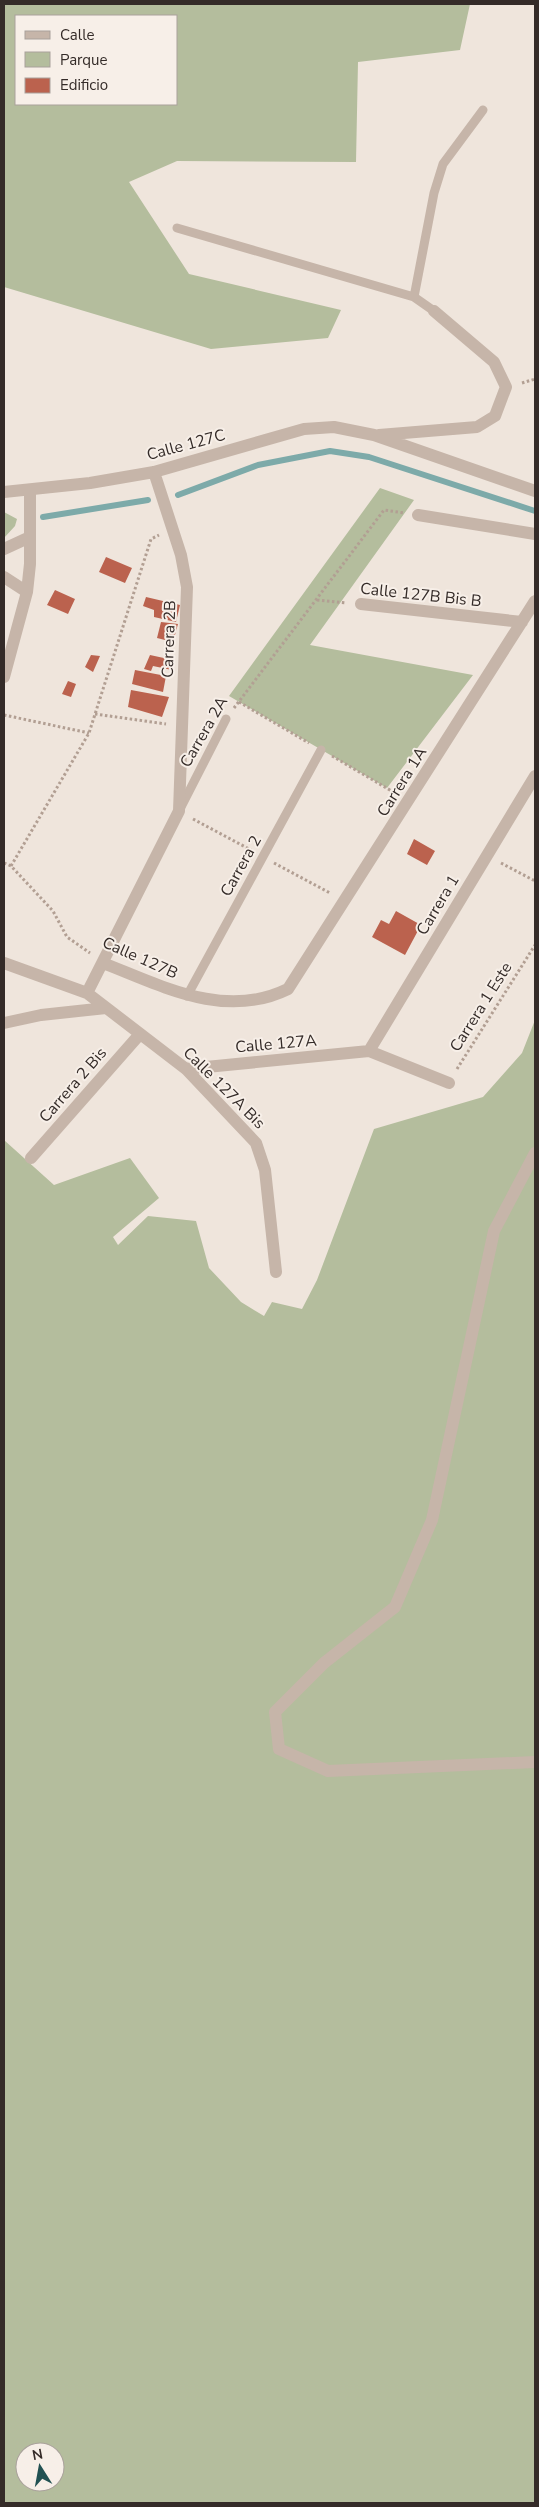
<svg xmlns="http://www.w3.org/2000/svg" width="539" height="2507" viewBox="0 0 539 2507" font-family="'Nunito Sans',sans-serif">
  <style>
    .green { fill: #b4bd9d; fill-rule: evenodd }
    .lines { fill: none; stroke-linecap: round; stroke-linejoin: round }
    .stream { stroke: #7daaa9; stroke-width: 6 }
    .building { fill: #bb624e }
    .path { stroke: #b29f93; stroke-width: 3; stroke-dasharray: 2.5 2.5; stroke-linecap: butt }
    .service { stroke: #c6b5a9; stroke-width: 9 }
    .minor { stroke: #c6b5a9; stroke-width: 12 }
    .labels { text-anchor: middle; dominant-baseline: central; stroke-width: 4; stroke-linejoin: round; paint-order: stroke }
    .street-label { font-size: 16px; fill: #342b28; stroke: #f7efe8 }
  </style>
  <rect width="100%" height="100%" fill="#efe5dc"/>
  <!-- green -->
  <path class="green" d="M4,4H470L460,50L358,62L356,162L177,161L129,182L189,274L341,310L328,338L211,349L4,287ZM16,16H176V104H16Z
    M380,488L414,500L310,645L473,675L387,788L229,696Z
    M4,512L17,519L15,526L4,538Z
    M535,1020V2503H4V1140L54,1185L130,1158L159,1198L113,1237L118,1245L148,1216L196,1221L209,1268L241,1302L264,1316L272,1302L302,1309L317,1280L374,1129L483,1097L522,1053ZM25,2452H55V2482H25Z"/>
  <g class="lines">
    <!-- stream -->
    <path class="stream" d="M178,495L258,465L330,451L369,457L535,511
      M43,517L148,500"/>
  </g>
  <!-- building -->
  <path class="building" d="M106,557L132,568L125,583L99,572Z
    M55,590L75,599L68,614L47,605Z
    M146,597L180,605L176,622L154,617V610L143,606Z
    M161,622L178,624L173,642L157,638Z
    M91,655L100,656L93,672L85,667Z
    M150,655L173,660L172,670L153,666L151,671L144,669Z
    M135,670L166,676L163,692L132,684Z
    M68,681L76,684L71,697L62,694Z
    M131,690L169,697L162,717L128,707Z
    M414,839L435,851L427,865L407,854Z
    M396,911L421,925L405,955L372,937L381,920L389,924Z"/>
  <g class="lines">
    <!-- path -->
    <path class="path" d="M522,383L535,379
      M317,600L346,603
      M239,702L309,743
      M234,708L384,510L404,513
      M95,714L166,724
      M4,715L89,733
      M332,756L395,793
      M193,819L251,850
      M4,863L11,866L53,911L67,937L90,953
      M274,863L330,893
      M501,863L535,881
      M11,866L89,733L151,539L159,535
      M457,1069L535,945"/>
    <!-- service -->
    <path class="service" d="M177,228L414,297L434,311
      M414,297L434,193L443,164L483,110
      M180,809L226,719
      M187,996L321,750"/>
    <!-- minor -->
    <path class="minor" d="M379,435L477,427L495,416L506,387L494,362L434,311
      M4,492L90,483L154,472L304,429L334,427L374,435L535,491
      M418,515L535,534
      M4,549L30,537
      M4,577L27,592
      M361,604L522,622
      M4,677L27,592L30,564V491
      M4,963L87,993L186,1069L256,1143L265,1170L276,1272
      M103,963C162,986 225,1020 288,989L535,601
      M87,993L179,811L187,587L181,555L154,472
      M4,1023L41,1015L106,1008
      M369,1051L535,776
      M186,1069L369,1051L449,1083
      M535,1153L494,1231L432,1520L395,1607L324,1663L275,1712L279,1749L328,1771L535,1762
      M31,1158L140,1034"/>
  </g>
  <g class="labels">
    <!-- street labels -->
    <g class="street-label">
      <text transform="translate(186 445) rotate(-15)">Calle 127C</text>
      <text transform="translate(421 595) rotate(6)">Calle 127B Bis B</text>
      <text transform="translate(169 639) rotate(-88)">Carrera 2B</text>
      <text transform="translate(204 732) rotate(-60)">Carrera 2A</text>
      <text transform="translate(402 782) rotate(-58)">Carrera 1A</text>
      <text transform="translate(241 866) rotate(-61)">Carrera 2</text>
      <text transform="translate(438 905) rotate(-59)">Carrera 1</text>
      <text transform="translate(140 958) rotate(24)">Calle 127B</text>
      <text transform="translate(481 1007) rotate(-58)">Carrera 1 Este</text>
      <text transform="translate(276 1044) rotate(-5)">Calle 127A</text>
      <text transform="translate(73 1085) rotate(-49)">Carrera 2 Bis</text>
      <text transform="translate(224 1088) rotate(45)">Calle 127A Bis</text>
    </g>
  </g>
  <!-- border -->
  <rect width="539" height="2507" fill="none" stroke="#342b28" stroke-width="10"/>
  <!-- legend -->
  <rect x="15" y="15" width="162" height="90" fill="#f7efe8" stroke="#a9a19b"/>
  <rect x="25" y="31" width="25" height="8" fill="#c6b5a9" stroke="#a9a19b"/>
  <text x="60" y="40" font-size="15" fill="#342b28">Calle</text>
  <rect x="25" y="52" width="25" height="15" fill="#b4bd9d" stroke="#a9a19b"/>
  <text x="60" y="65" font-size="15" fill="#342b28">Parque</text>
  <rect x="25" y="78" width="25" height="15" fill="#bb624e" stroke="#a9a19b"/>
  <text x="60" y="90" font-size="15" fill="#342b28">Edificio</text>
  <!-- north arrow -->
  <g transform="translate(40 2467) rotate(349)"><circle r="24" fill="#f7efe8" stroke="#a9a19b"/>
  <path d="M0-4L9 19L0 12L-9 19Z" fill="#215152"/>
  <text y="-8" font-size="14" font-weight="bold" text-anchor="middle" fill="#342b28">N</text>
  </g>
</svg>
